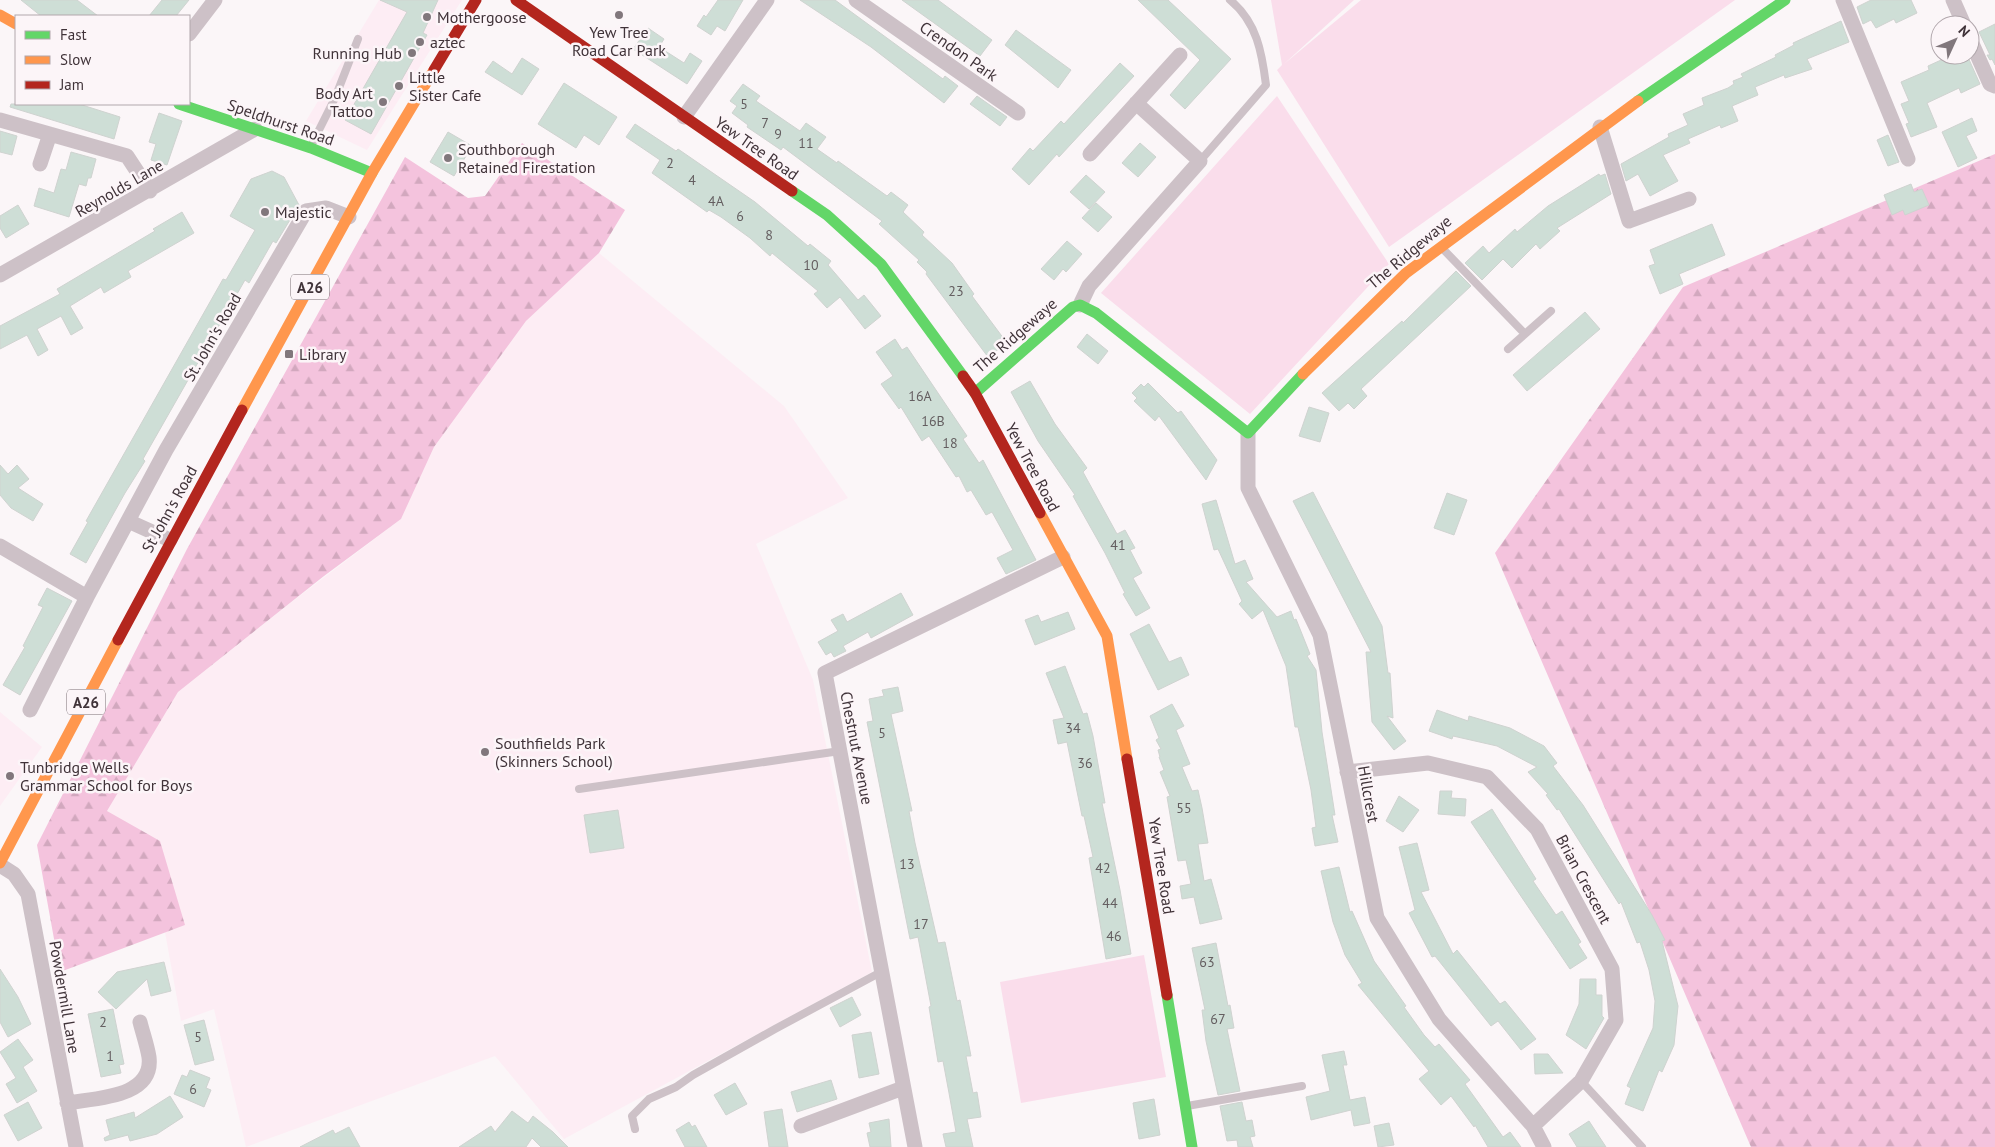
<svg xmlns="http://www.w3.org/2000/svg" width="1995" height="1147" viewBox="0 0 1995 1147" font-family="'PT Sans',sans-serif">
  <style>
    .built { fill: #fdedf4 }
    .forest { fill: url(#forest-firs) }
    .green { fill: #faddeb }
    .building { fill: #ceded6; stroke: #cfd3d0 }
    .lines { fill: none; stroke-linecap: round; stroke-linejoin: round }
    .lane { stroke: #cdc1c7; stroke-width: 8 }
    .street { stroke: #cdc1c7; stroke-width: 15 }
    .fast { stroke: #63d668; stroke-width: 11 }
    .slow { stroke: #ff974d; stroke-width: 11 }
    .jam { stroke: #b3261e; stroke-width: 11 }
    .poi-dot { fill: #81777c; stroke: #fcf5f8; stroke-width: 2 }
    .labels { text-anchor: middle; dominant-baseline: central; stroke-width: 5; stroke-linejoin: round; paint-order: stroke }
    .number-label { font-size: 14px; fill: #645e60 }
    .shield { fill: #fcf5f8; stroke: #786d72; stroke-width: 1 }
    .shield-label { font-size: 15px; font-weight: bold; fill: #403339 }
    .poi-label { font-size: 16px; fill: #403339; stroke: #fcf5f8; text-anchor: start }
    .street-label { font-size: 16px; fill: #403339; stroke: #fcf5f8 }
  </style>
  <defs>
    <pattern id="forest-firs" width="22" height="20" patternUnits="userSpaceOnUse" patternTransform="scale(1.25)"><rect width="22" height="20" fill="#f4c3dd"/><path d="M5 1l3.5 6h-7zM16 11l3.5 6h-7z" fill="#d2a8be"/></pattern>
  </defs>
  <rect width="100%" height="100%" fill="#fbf6f8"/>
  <!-- built -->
  <path class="built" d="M379,0H462L367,150L306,121Z
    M599,253L784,406L848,498L756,544L813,680L872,972L564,1139L495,1056L246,1147L214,1009L181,1021L165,932L185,925L107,811L178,692L289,604L401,519L434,447L526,321Z
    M0,712L42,747L0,806Z"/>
  <!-- forest -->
  <path class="forest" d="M522,143L625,210L599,253L526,321L434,447L401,519L324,576L178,692L107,811L160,841L185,925L60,972L37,845L187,549L405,157L468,198L485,196Z
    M1995,154V1147H1751L1495,553L1683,287Z"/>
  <!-- green -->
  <path class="green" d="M1271,0H1354L1284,64L1361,0H1735L1389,247L1277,70L1282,65Z
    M1277,96L1389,264L1250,414L1101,293Z
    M1144,955L1166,1077L1021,1103L1000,982Z"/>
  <!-- building -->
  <path class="building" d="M21,0H77L98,16H41Z
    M162,0H189L176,16H149Z
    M380,0H438L423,33L427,35L371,134L345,120L407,12Z
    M718,0H743L725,31L717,26L711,35L697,26L704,15L706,17Z
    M800,0H835L943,79L945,76L958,86L944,103L871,47Z
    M902,0H938L992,40L980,56Z
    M1138,0H1168L1231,59L1185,109L1170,95L1200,60Z
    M1871,0H1911L1917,13L1896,23L1894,19L1876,28L1871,20L1863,24L1857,7Z
    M1841,21L1849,42L1807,59L1812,69L1785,78L1784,75L1755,87L1758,95L1732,106L1738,121L1721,128L1720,125L1688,139L1690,143L1663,155L1678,181L1650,196L1638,174L1626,181L1621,164L1669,137L1668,134L1688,125L1683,114L1704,105L1702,98L1728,88L1734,84L1733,81L1743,77L1741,74L1776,57L1775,55L1794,45L1793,43Z
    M1995,24V65L1992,59L1990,60L1987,55H1990L1979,32Z
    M648,28L664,39L659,47L684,63L690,53L702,61L687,84L633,49Z
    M1016,30L1071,70L1058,88L1005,45Z
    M1952,55H1967L1980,84L1961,93L1959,88L1927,103L1937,127L1911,137L1906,124L1909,123L1901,104L1909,101L1901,82L1929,70L1928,66Z
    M522,58L539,69L522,95L485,72L493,61L512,74Z
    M1120,63L1134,76L1059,157L1057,154L1029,185L1012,169L1030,148L1033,151L1061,121L1064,124Z
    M564,83L617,117L599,145L584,135L576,148L538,124Z
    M743,84L760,96L756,101L800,131L806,123L826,137L817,149L837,163L838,161L887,196L891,192L908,205L903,212L924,232L922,235L952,263L974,294L972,296L1007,343L988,357L926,274L927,272L917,262L919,260L879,224L882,221L783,147L781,150L747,127L748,125L732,113L737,106L730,101Z
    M977,96L1007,117L1000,126L970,104Z
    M11,104H79L120,117L114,139L10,107Z
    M159,113L182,121L167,165L151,160L156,144L149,142Z
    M1972,118L1977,131L1966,136L1977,158L1958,167L1942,132Z
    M635,124L676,151L678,149L755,202L808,246L810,244L831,261L828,265L858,300L864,295L881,316L865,329L840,297L827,308L814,294L818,291L772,253L770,256L750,238L721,217L709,210L707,212L652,173L660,160L626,137Z
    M0,131L17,136L12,155L0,152Z
    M448,132L472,146L454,176L430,162Z
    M1888,135L1899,162L1888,166L1877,140Z
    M1140,143L1156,157L1138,177L1122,163Z
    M71,152L96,159L91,178H88L86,186L79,184L69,217L34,206L39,188L54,193L61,169L66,170Z
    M272,171L284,177L299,205L276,243L273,241L249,283L245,280L143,459L145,461L125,493L86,563L70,554L88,522L86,521L223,279L226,280L255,230L230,216L251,179Z
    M1599,174L1600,176L1605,174L1611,194L1557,228L1560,231L1540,249L1536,244L1512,268L1503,259L1482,280L1465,263L1483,246L1489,253L1515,229L1517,232L1548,206Z
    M1086,175L1105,192L1089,209L1070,192Z
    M1911,184L1914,192L1922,189L1929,205L1905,215L1903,210L1892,215L1884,195Z
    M1096,203L1112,217L1098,232L1082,218Z
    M18,205L29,224L6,238L0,228V216Z
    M182,212L194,233L128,271L131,277L104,293L101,287L70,306L83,328L71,335L61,316L37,329L48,350L38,356L27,335L0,349V326L60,294L57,289L155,231L153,229Z
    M1712,224L1725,255L1679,274L1683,284L1660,294L1649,266L1655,264L1650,250Z
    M1067,241L1082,254L1066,272L1063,269L1054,280L1041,269Z
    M1456,271L1471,286L1361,389L1367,396L1354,409L1348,403L1339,411L1322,393L1402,321L1403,323Z
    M1585,312L1600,329L1527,391L1513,375Z
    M1087,334L1108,351L1098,364L1077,347Z
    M895,339L902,350L907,347L967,436L963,439L979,463L983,460L1036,560L1006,574L997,558L1013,550L992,512L986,515L971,490L967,492L959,476L956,477L929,436L922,441L901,407L899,409L881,384L893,376L876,352Z
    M1030,381L1055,424L1087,468L1083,472L1117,534L1125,530L1135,548L1130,550L1142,573L1133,578L1150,608L1136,616L1123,594L1125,593L1105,553L1073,496L1075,495L1038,441L1011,392Z
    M1148,383L1178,413L1181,411L1217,460L1206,480L1159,416L1155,421L1134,401L1137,398L1132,393L1141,384L1144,387Z
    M1309,407L1329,413L1320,442L1299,436Z
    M0,465L8,474L17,465L29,479L18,488L43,504L33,521L11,508L0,495Z
    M1313,492L1382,626L1388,673H1390L1393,718L1387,716L1406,741L1394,750L1372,722L1366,652H1371L1293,501Z
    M1447,493L1467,500L1454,535L1434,528Z
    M1216,500L1235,564L1245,560L1253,579L1246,582L1277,617L1291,611L1294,620L1296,619L1310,654L1307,656L1316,670L1322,732L1335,815H1332L1338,842L1315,846L1312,828L1316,827L1311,790L1298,727H1295L1286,666L1263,610L1252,619L1239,604L1242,601L1218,549L1214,550L1202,504Z
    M47,588L72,601L20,695L3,685L25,647L23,646L43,607L38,605Z
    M901,593L913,615L871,638L868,632L843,646L846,651L834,657L831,652L826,655L818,642L838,631L831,620L843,614L847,622Z
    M1068,612L1075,629L1035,645L1025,620L1038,615L1041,622Z
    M1149,624L1169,662L1181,657L1189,675L1158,690L1130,634Z
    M1065,666L1083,714L1087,713L1093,736L1105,803H1102L1120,890L1131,954L1106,959L1089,858L1093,857L1084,816H1082L1067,742L1058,744L1053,720L1064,718L1046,673Z
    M898,687L903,711L891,714L912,811H909L915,843L938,943L945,942L957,1001L960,1000L971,1056H966L973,1093L977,1092L981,1117L967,1119L973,1147H946L943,1134L956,1132L949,1093L943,1061L938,1062L929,1007L931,1006L918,937L910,939L867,722L873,721L869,699L884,696L882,690Z
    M1172,704L1184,726L1176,730L1190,764L1182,767L1192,791L1198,790L1202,808L1208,843L1198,844L1204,881L1211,879L1222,919L1200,924L1194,897L1182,899L1180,886L1191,884L1186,860L1178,861L1167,797L1170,796L1160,772L1164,770L1159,757H1160L1158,750L1161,749L1156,740L1159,738L1150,716Z
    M1437,710L1468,721L1469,716L1510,728L1544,746L1557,763L1553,766L1583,805L1652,915L1665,940L1662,941L1678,1006L1674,1045L1662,1072L1659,1070L1643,1111L1625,1104L1631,1088L1627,1086L1653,1028L1655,1001L1649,970L1640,942L1637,943L1621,902L1619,904L1559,809L1557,810L1546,795L1548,794L1528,772L1537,767L1497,746L1453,736L1452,739L1429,731Z
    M1440,791H1452L1451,798L1466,799L1465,816L1438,814Z
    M1399,796L1419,810L1403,832L1386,821Z
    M1492,809L1536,879L1533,881L1556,915L1562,911L1581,942L1578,944L1587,958L1570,969L1471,822Z
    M618,810L624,848L590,853L584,815Z
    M1417,843L1429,890L1421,892L1453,954L1457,950L1500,1004L1505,1001L1536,1039L1521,1050L1498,1021L1491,1026L1435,956L1432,957L1409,913L1415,910L1399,847Z
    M1339,867L1350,912L1352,911L1374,961L1406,1006L1404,1007L1424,1035L1435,1047L1439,1044L1470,1080L1465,1084L1503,1137L1510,1132L1521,1147H1488L1475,1125L1474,1127L1451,1096L1441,1105L1419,1079L1429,1071L1358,985L1362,983L1345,955L1333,922L1321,871Z
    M1216,943L1228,1006L1230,1005L1234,1028L1227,1029L1240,1091L1218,1095L1206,1041L1202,1010H1205L1192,948Z
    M164,962L171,991L151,996L147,979L116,1009L98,992L117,972Z
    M0,969L18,997L31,1024L8,1037L0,1022Z
    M1580,979H1596V995H1602V1016L1604,1018L1586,1049L1566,1035L1579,1004Z
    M852,997L861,1015L840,1027L830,1008Z
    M113,1009L124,1064L119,1065L121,1073L101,1077L88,1014Z
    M204,1020L214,1060L195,1065L184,1025Z
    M871,1032L879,1074L859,1078L852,1035Z
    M18,1039L33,1060L23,1067L37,1091L17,1103L6,1084L16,1078L0,1052Z
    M1344,1051L1347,1065H1343L1350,1100L1365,1097L1370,1123L1354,1126L1351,1110L1311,1120L1306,1097L1330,1091L1322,1055Z
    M1534,1054H1548L1563,1073L1535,1074Z
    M190,1070L210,1078L206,1088L211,1090L204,1107L174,1094L182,1075L187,1077Z
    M831,1080L837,1099L797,1112L791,1092Z
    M735,1083L747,1104L726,1115L714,1095Z
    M170,1096L183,1117L157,1134L130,1141L128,1135L105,1141L104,1138L110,1135L106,1120L134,1112L135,1118Z
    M1154,1099L1160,1135L1139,1139L1133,1103Z
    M28,1102L42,1128L18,1141L4,1115Z
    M1242,1102L1246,1121L1252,1120L1255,1136L1250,1137L1253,1147H1238L1237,1140L1227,1141L1220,1106Z
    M782,1109L788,1147H769L764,1112Z
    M512,1111L528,1123L533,1116L553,1132L568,1147H541L532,1138L526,1147H459L491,1126L495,1132Z
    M889,1119L891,1147H870L867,1133L871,1132L869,1123Z
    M1589,1121L1606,1147H1577L1569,1134Z
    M689,1122L692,1127L695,1125L707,1147H685L676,1130Z
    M1389,1123L1394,1145L1378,1147L1374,1126Z
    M349,1127L360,1147H300L333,1130L335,1134Z"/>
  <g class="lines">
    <!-- lane -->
    <path class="lane" d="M311,146L335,98L358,39
      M1200,161L1266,85C1262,53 1257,22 1230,0
      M1442,248L1525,334L1551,311
      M1508,349L1525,334
      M579,789L840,751
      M1581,1081L1642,1147
      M1187,1106L1302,1086
      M635,1129L632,1116L649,1099L676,1087L693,1075L775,1029L881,972"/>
    <!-- street -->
    <path class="street" d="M856,0L1018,113
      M1843,0L1908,159
      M1953,0L1964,25
      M189,34L215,0
      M1970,39L1990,84L1995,86
      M684,117L767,0
      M0,120L127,156L150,191
      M1600,127L1629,221L1689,199
      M1090,154L1180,55
      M40,164L50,134
      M0,275L255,129
      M1080,305L1089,286L1200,161L1136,103
      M1248,433V488L1320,635L1377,918L1439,1019L1533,1126L1544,1147
      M128,521L170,540
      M0,546L87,597
      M30,710L87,597L166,450L306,211L326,208L349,217
      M1347,772L1428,763L1487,777L1537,829L1612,969L1616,1020L1581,1081L1533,1126
      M0,865L14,874L28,894L76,1147
      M67,1103C95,1098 154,1098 149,1057C147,1045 143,1034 140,1022
      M801,1126L903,1088
      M915,1147L825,673L1063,557"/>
    <!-- fast -->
    <path class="fast" d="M1638,101L1785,0
      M179,104L311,148L372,173
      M792,191L827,215L881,264L963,376
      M975,393L1073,307L1080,305L1096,313L1248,433L1303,374
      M1167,995L1192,1147"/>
    <!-- slow -->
    <path class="slow" d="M0,15L16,24
      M1303,374L1406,273L1638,101
      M242,410L372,173L434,70
      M1040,513L1107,636L1127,759
      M0,863L118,640"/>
    <!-- jam -->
    <path class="jam" d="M516,0L792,191
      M434,70L476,0
      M963,376L975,393L1040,513
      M118,640L242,410
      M1127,759L1167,995"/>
  </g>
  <!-- markers -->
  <g class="poi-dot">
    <circle cx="619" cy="15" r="5"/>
    <circle cx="427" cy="17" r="5"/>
    <circle cx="420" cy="42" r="5"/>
    <circle cx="412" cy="53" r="5"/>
    <circle cx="399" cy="86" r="5"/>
    <circle cx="383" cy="102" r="5"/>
    <circle cx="448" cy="158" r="5"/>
    <circle cx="265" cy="212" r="5"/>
    <rect x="284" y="349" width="10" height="10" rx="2.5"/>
    <circle cx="485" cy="752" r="5"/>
    <circle cx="10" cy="776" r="5"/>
  </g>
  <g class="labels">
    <!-- number labels -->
    <g class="number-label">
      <text x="744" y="104">5</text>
      <text x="765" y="123">7</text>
      <text x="778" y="134">9</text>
      <text x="806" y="143">11</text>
      <text x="670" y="163">2</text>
      <text x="692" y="180">4</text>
      <text x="716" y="201">4A</text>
      <text x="740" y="216">6</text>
      <text x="769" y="235">8</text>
      <text x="811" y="265">10</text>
      <text x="956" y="291">23</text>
      <text x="920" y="396">16A</text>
      <text x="933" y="421">16B</text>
      <text x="950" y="443">18</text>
      <text x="1118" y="545">41</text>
      <text x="1073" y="728">34</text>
      <text x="882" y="733">5</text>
      <text x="1085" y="763">36</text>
      <text x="1184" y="808">55</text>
      <text x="907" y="864">13</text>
      <text x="1103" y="868">42</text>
      <text x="1110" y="903">44</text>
      <text x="921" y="924">17</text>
      <text x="1114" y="936">46</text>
      <text x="1207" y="962">63</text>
      <text x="1218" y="1019">67</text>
      <text x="103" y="1022">2</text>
      <text x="198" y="1037">5</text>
      <text x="110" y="1056">1</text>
      <text x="193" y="1089">6</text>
    </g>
    <!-- shield labels -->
    <g class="shield">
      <rect x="291" y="274.5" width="38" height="25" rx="4"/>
      <rect x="67" y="689.5" width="38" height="25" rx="4"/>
    </g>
    <g class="shield-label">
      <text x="310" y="287">A26</text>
      <text x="86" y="702">A26</text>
    </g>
    <!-- poi labels -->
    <g class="poi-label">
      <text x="437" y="17">Mothergoose</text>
      <text x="619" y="32" text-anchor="middle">Yew Tree<tspan x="619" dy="18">Road Car Park</tspan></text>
      <text x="430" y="42">aztec</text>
      <text x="402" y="53" text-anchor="end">Running Hub</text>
      <text x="409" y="77">Little<tspan x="409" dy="18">Sister Cafe</tspan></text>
      <text x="373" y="93" text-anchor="end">Body Art<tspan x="373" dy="18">Tattoo</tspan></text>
      <text x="458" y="149">Southborough<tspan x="458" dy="18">Retained Firestation</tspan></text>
      <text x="275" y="212">Majestic</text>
      <text x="299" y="354">Library</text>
      <text x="495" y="743">Southfields Park<tspan x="495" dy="18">(Skinners School)</tspan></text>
      <text x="20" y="767">Tunbridge Wells<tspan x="20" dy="18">Grammar School for Boys</tspan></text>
    </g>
    <!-- street labels -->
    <g class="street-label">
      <text transform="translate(959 51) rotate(35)">Crendon Park</text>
      <text transform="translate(281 122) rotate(19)">Speldhurst Road</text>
      <text transform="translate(757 148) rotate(35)">Yew Tree Road</text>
      <text transform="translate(119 188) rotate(-30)">Reynolds Lane</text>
      <text transform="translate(1409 252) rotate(-40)">The Ridgewaye</text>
      <text transform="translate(1015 335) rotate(-41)">The Ridgewaye</text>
      <text transform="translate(212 337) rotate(-60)">St. John's Road</text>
      <text transform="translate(1033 467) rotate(62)">Yew Tree Road</text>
      <text transform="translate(169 509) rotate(-61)">St John's Road</text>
      <text transform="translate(857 748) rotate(79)">Chestnut Avenue</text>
      <text transform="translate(1369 794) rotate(80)">Hillcrest</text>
      <text transform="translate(1162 866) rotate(81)">Yew Tree Road</text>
      <text transform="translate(1584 879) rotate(62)">Brian Crescent</text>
      <text transform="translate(65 997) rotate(80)">Powdermill Lane</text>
    </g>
  </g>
  <!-- legend -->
  <rect x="15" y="15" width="175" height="90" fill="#fcf5f8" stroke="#b1a7ac"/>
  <rect x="25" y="31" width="25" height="8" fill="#63d668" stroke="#b1a7ac"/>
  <text x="60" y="40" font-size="15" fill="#403339">Fast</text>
  <rect x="25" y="56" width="25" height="8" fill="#ff974d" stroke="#b1a7ac"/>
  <text x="60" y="65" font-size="15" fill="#403339">Slow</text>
  <rect x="25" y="81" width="25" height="8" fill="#b3261e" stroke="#b1a7ac"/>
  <text x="60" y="90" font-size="15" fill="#403339">Jam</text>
  <!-- north arrow -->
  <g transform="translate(1955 40) rotate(46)"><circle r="24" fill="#fcf5f8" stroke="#b1a7ac"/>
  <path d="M0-4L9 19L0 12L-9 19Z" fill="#81777c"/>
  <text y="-8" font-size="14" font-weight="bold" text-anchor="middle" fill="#403339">N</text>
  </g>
</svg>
